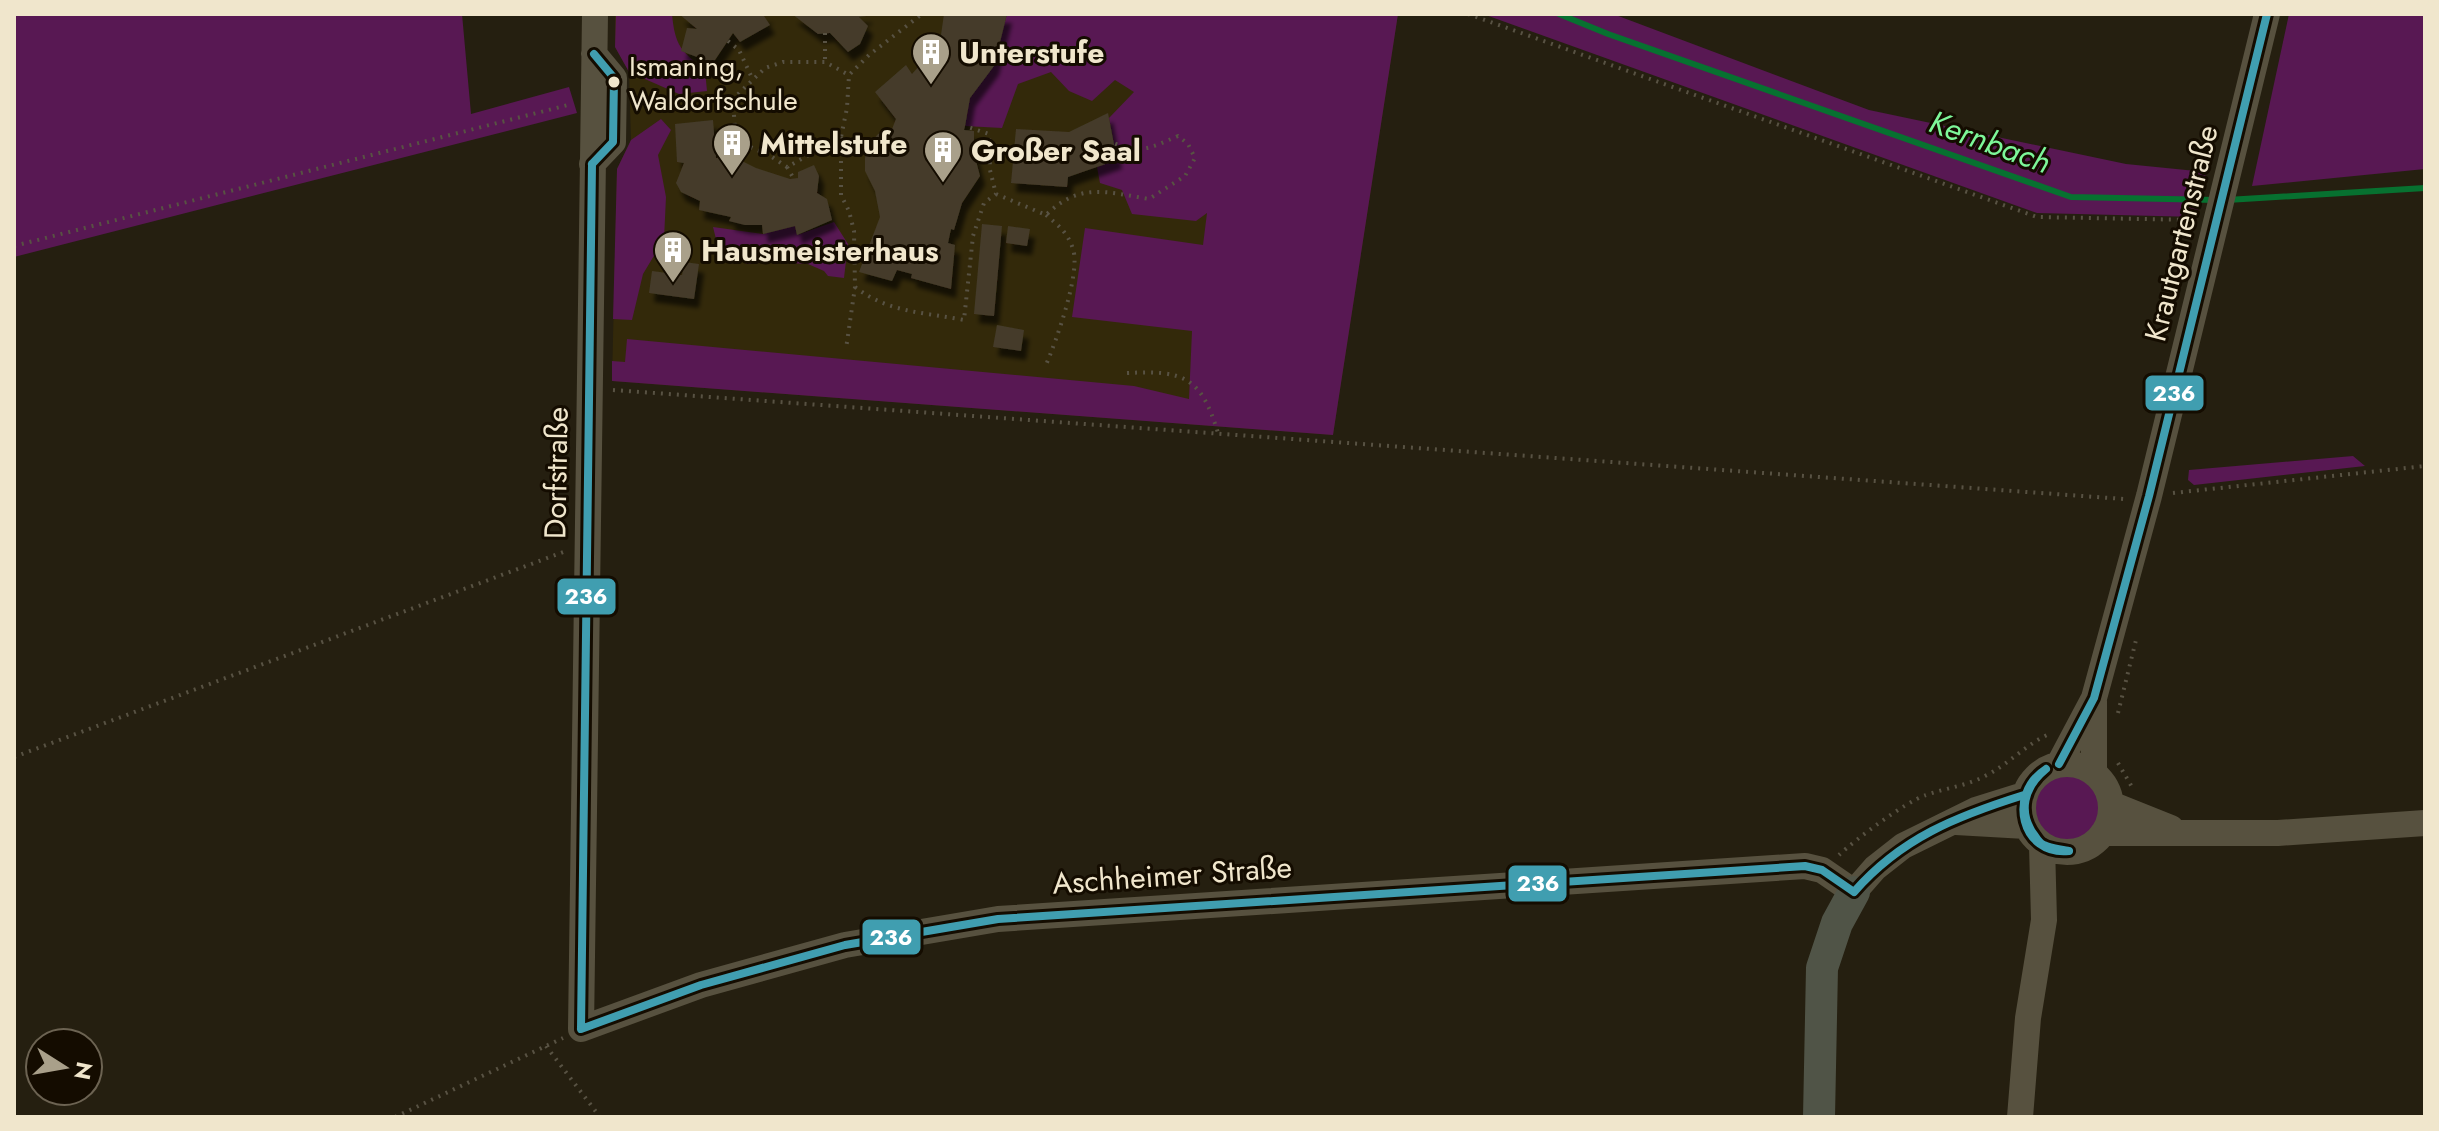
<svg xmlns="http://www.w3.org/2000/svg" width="2439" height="1131" viewBox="0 0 2439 1131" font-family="Jost,sans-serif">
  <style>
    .built { fill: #33290a }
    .green { fill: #581853 }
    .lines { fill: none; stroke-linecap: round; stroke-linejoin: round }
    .stream { stroke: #077130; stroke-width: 6 }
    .building { fill: #443b2a; filter: url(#shadow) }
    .path { stroke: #585243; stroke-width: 4; stroke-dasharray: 2 6; stroke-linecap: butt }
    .minor { stroke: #57513f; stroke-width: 26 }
    .major { stroke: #505447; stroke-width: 32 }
    .bus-1-casing { stroke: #140c00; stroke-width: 14 }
    .bus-1 { stroke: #409eb0; stroke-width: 8 }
    .bus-dot { fill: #f0e6cc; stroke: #140c00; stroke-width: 3 }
    .labels { text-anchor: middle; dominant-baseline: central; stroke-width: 6; stroke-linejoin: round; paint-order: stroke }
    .bus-label { font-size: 28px; fill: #f0e6cc; stroke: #140c00; text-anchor: start }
    .poi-label { font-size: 30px; font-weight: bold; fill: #f0e6cc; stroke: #140c00; text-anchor: start }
    .street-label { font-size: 30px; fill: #f0e6cc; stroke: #140c00 }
    .water-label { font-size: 32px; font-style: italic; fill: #7df799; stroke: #140c00 }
    .line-badge { stroke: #140c00; stroke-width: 3 }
    .badge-label { font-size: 22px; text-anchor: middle; font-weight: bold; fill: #fff }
  </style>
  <defs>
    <filter id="shadow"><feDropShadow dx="5" dy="9" stdDeviation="2" flood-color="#0009"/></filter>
  </defs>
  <rect width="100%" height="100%" fill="#251f10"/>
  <!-- built -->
  <path class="built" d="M615,14H1398L1333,435L612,381L617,169L631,140L629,72L615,47Z"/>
  <!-- green -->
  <path class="green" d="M14,14H462L471,114L569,87L577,113L14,257Z
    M616,14H672C675,46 681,51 705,70L707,91L679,94L629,72L615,47Z
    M1007,14H1398L1333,435L612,381V361L625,362L627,339L1134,386L1189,399L1192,331L1072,317L1085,228L1203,245L1207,213L1196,221L1132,214L1122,190L1100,183L1097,167L1117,159L1109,118L1134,92L1115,80L1092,101L1069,91L1051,72L1018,84L1002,128L965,126L970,98L994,66Z
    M1483,14H1613L1869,110L2126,164L2206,172L2197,217L2037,213Z
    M2289,14H2425V169L2252,186Z
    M661,119L671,130L658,155L666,197L664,239L643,274L632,320L613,319L617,169L631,140Z
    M834,222L848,244L844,278L828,276L824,271L808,264L769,262L747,264L718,247L713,227L763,234L795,226L797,235Z
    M2353,456L2365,466L2194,485L2188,480L2189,470Z
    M2034 808a33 33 0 1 1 66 0a33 33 0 1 1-66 0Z"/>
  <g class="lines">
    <!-- stream -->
    <path class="stream" d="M1559,14L1608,34L2071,197L2216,200
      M2227,200L2425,188"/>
  </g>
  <!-- building -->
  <path class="building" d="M679,14H770L764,16L770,25L740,42L733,33L713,63L681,51L687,28L697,29Z
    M792,14H867V16L859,17L868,26L860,44L848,52L830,33L818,34Z
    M944,14H1007L994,66L970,98L965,126L964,130L974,131V153L980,176L962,203L954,230L951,229L948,243L955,245L951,289L911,278L912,274L897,270L892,281L859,272L880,217L875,191L865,171V158L868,146L878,134L892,129L896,119L875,92L906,65L912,74L933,50L941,35Z
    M1108,113L1117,160L1068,177L1067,187L1011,183L1016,129L1069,132Z
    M713,120L716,158L732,156L756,168L790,179L798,178V172L814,165L819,176L817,193L827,199L832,220L797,235L795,226L763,234L762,225H745L729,221L731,217L699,210L700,201L681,192L676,183L684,163L677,162L675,124Z
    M982,224L1002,226L994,316L974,314Z
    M1008,226L1030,229L1027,246L1006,243Z
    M684,262L699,264L694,299L649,293L652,271L682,275Z
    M997,325L1024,330L1021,351L993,347Z"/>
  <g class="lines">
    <!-- path -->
    <path class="path" d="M1468,14L2037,217L2195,220
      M825,33V62
      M728,41L739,50L752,78
      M733,99L735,131L741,143L769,155L787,167L841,137L847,108L849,75
      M636,104L733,99L765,68L783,62H825L849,75L869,55L922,14
      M841,137V195L849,211L854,231L855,287L846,349
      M732,156L741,143
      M787,167L794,179
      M996,194L1046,215C1080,182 1106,192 1149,199L1185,176L1195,158L1188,144L1178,136C1152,147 1141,155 1114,143
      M1046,215C1058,225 1068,233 1073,249C1081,273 1056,341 1046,365
      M14,246L572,104
      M855,287C889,313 923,312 964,320L973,236L984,203L996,194L990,170L989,134L965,126
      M1127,373C1184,370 1201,377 1218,433
      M613,390L2124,499
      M2173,493L2425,466
      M2118,713L2136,640
      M14,757L566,551
      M2118,763L2132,787
      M1839,855C1856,839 1905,802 1926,795C1946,788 1966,786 1985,776C2009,764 2024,746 2047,735
      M546,1046L600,1117
      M395,1117L563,1038"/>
    <!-- minor -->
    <path class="minor" d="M595,14L581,1029L701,985L845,945L998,919L1805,866L1822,870L1854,892L1875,868L1903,846L1976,810L2024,795
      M592,164L613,142L614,78L594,54
      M2094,701V773
      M2023 808a44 44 0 1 1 88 0a44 44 0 1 1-88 0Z
      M2059,764L2094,698L2149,496L2267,14
      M2111,804L2171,828
      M1956,822L2026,826
      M2103,833H2278L2425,823
      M2020,1117L2028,1018L2044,920L2042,845"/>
    <!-- major -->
    <path class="major" d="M1819,1117L1822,968L1837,923L1854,892"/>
    <!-- bus-1 casing -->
    <g class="bus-1-casing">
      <path id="bus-1" d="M592,164L613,142L614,78L594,54
        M2059,764L2094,698L2149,496L2267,14
        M2046,769C2024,787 2017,812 2035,836C2037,839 2041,844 2044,845C2051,849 2062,849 2069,851
        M2046,769C2007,794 2021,856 2069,851
        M1854,892C1901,838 1957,816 2024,795
        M581,1029L701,985L845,945L998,919L1805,866L1822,870L1854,892
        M581,1029L592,164"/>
    </g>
    <!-- bus-1 -->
    <use href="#bus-1" class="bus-1"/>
  </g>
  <!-- icons -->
  <defs>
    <g id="building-pin" transform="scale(2)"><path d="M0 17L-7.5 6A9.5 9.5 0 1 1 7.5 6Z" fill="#a9a08a" stroke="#140c00"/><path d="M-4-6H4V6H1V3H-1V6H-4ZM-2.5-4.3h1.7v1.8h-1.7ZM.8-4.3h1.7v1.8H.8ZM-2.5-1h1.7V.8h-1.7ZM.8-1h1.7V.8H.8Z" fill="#fff"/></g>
  </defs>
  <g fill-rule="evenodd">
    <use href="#building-pin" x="931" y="52"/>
    <use href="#building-pin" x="732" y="143"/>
    <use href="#building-pin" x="943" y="150"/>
    <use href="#building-pin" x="673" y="250"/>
  </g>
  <!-- markers -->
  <circle class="bus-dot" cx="614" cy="82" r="7"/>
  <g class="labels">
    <!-- bus labels -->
    <g class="bus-label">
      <text x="629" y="66">Ismaning,<tspan x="629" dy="34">Waldorfschule</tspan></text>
    </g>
    <!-- poi labels -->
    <g class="poi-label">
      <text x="959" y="52">Unterstufe</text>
      <text x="760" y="143">Mittelstufe</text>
      <text x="971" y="150">Großer Saal</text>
      <text x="701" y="250">Hausmeisterhaus</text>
    </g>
    <!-- street labels -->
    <g class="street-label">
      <text transform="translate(2181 233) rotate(-76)">Krautgartenstraße</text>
      <text transform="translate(556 473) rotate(-89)">Dorfstraße</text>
      <text transform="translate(1172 875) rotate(-4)">Aschheimer Straße</text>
    </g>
    <!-- water labels -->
    <g class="water-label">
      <text transform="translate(1990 142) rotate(20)">Kernbach</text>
    </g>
  </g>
  <g class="line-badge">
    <rect x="2144" y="374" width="61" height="38" rx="8" fill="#409eb0"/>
    <rect x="556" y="577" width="61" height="39" rx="8" fill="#409eb0"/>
    <rect x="1507" y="864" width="61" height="39" rx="8" fill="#409eb0"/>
    <rect x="861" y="918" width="61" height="38" rx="8" fill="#409eb0"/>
  </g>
  <g class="badge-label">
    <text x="2174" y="401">236</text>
    <text x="586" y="604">236</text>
    <text x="1538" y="891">236</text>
    <text x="891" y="945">236</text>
  </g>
  <!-- border -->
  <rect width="2439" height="1131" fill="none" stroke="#f0e6cc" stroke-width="32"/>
  <!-- north arrow -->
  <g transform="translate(64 1067) rotate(101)"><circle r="38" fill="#140c00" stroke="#6c6352" stroke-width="2"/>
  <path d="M0-6L14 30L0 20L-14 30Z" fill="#a9a08a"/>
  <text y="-12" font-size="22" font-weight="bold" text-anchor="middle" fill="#f0e6cc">N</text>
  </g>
</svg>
